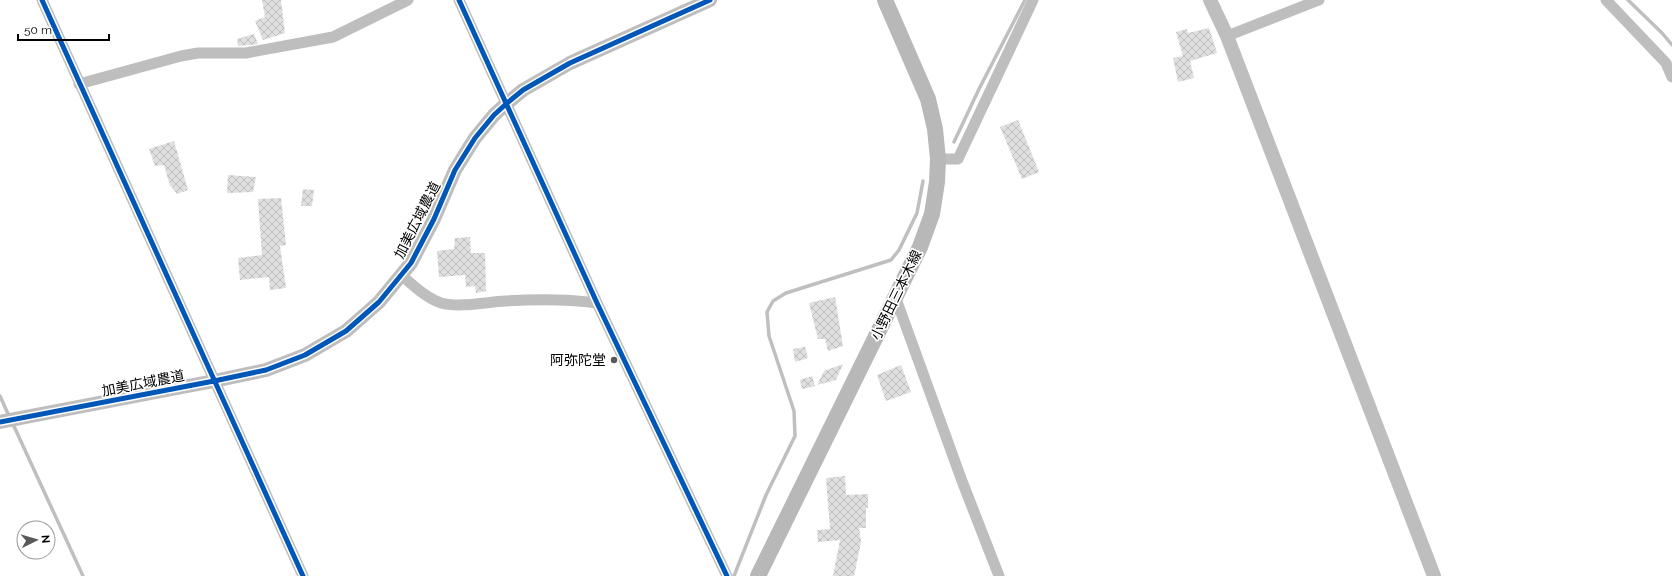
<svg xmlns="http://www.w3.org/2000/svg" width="1672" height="576" font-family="Raleway,'Noto Sans JP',sans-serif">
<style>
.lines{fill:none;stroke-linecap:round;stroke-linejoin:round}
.stream{stroke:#bfbfbf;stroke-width:3.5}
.building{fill:url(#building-cross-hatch)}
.minor{stroke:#bebebe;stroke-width:11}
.tertiary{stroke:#bebebe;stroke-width:14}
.secondary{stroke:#b8b8b8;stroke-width:16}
.cycleway-casing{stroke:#fff;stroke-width:8}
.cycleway{stroke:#0057b8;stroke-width:5}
.poi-dot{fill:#595959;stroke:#fff;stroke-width:1.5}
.labels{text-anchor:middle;stroke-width:3.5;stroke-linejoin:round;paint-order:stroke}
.street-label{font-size:14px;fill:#000;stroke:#fff}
.poi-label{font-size:14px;fill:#000;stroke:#fff;text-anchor:end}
</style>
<defs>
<pattern id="building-cross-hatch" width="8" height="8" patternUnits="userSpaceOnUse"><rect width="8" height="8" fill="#dfdfdf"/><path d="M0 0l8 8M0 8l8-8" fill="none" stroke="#bebebe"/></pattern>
</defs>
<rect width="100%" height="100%" fill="#fff"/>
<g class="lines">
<path class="stream" d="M1628,0L1662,33L1672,45
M954,142L979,89L1025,0
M0,396L9,416
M12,422L83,576
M734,576L766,495L795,436L794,411L769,336L767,312L773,301L786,293L891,260L899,250L917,213L923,181"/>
</g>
<path class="building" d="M262,0H281L285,33L263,40L255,21L265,17Z
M1209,28L1217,53L1190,61L1194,78L1178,82L1173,58L1183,56L1176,32L1187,29L1188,33Z
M254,34L258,44L238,46L237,39Z
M1018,120L1039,172L1022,179L1000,127Z
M174,141L188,190L177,194L171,186H170L164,165L155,166L149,149Z
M228,175L256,177L253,192L227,193Z
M303,189L314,190L312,206H301Z
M281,198L286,245L280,246L286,288L270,290L269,277L240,280L238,258L262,255L258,199Z
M470,237L471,253H485L486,291L476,293L475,286L466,287L465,275L439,277L437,251L454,249L455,238Z
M835,297L843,346L828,351L825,339H818L809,303Z
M805,347L808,358L795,362L793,349Z
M843,364L836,380L817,385L824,371Z
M901,365L911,392L886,401L877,375Z
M812,376L815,386L802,389L800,380Z
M845,476L846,495L868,494V508H866V528H859L861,542L854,576H833L840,540L818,542L817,530L830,529L826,478Z"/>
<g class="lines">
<path class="minor" d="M42,0L303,576
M459,0L597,303L727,576
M1606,0L1666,63L1672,77
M1227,36L1319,0
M79,84L181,56L198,53H246L333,37L408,0
M938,159H958L1033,0
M401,275C413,285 426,298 441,303C459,308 487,302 505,301C536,299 567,299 597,303
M895,296L962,481L999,576"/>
<path class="tertiary" d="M1210,0L1227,36L1434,576
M0,422L214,381L266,370L305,355L346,331L379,302L411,263L434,219L455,170L475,138L494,115L506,104L523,90L570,63L710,0"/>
<path class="secondary" d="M758,576L920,247L932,214L937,182L938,159L935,129L928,99L885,0"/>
<defs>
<path id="cycleway" d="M42,0L303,576
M459,0L597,303L727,576
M0,422L214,381L266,370L305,355L346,331L379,302L411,263L434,219L455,170L475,138L494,115L506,104L523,90L570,63L710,0"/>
</defs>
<use href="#cycleway" class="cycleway-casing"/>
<use href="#cycleway" class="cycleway"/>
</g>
<circle class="poi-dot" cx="614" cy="360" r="4"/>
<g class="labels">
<g class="street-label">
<text transform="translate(417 220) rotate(-63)" y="5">加美広域農道</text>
<text transform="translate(896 295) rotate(-64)" y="5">小野田三本木線</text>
<text transform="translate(143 383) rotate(-11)" y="5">加美広域農道</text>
</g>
<g class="poi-label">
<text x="606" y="365">阿弥陀堂</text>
</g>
</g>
<g transform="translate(36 540) rotate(85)"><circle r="19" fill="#ffffff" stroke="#999999"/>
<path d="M0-3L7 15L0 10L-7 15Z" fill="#595959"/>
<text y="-6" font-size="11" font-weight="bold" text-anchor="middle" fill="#000000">N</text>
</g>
<path d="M18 34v6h91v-6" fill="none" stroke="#000000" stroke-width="2"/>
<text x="24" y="34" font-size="12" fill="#000000" stroke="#ffffff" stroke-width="3" paint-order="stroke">50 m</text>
</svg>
